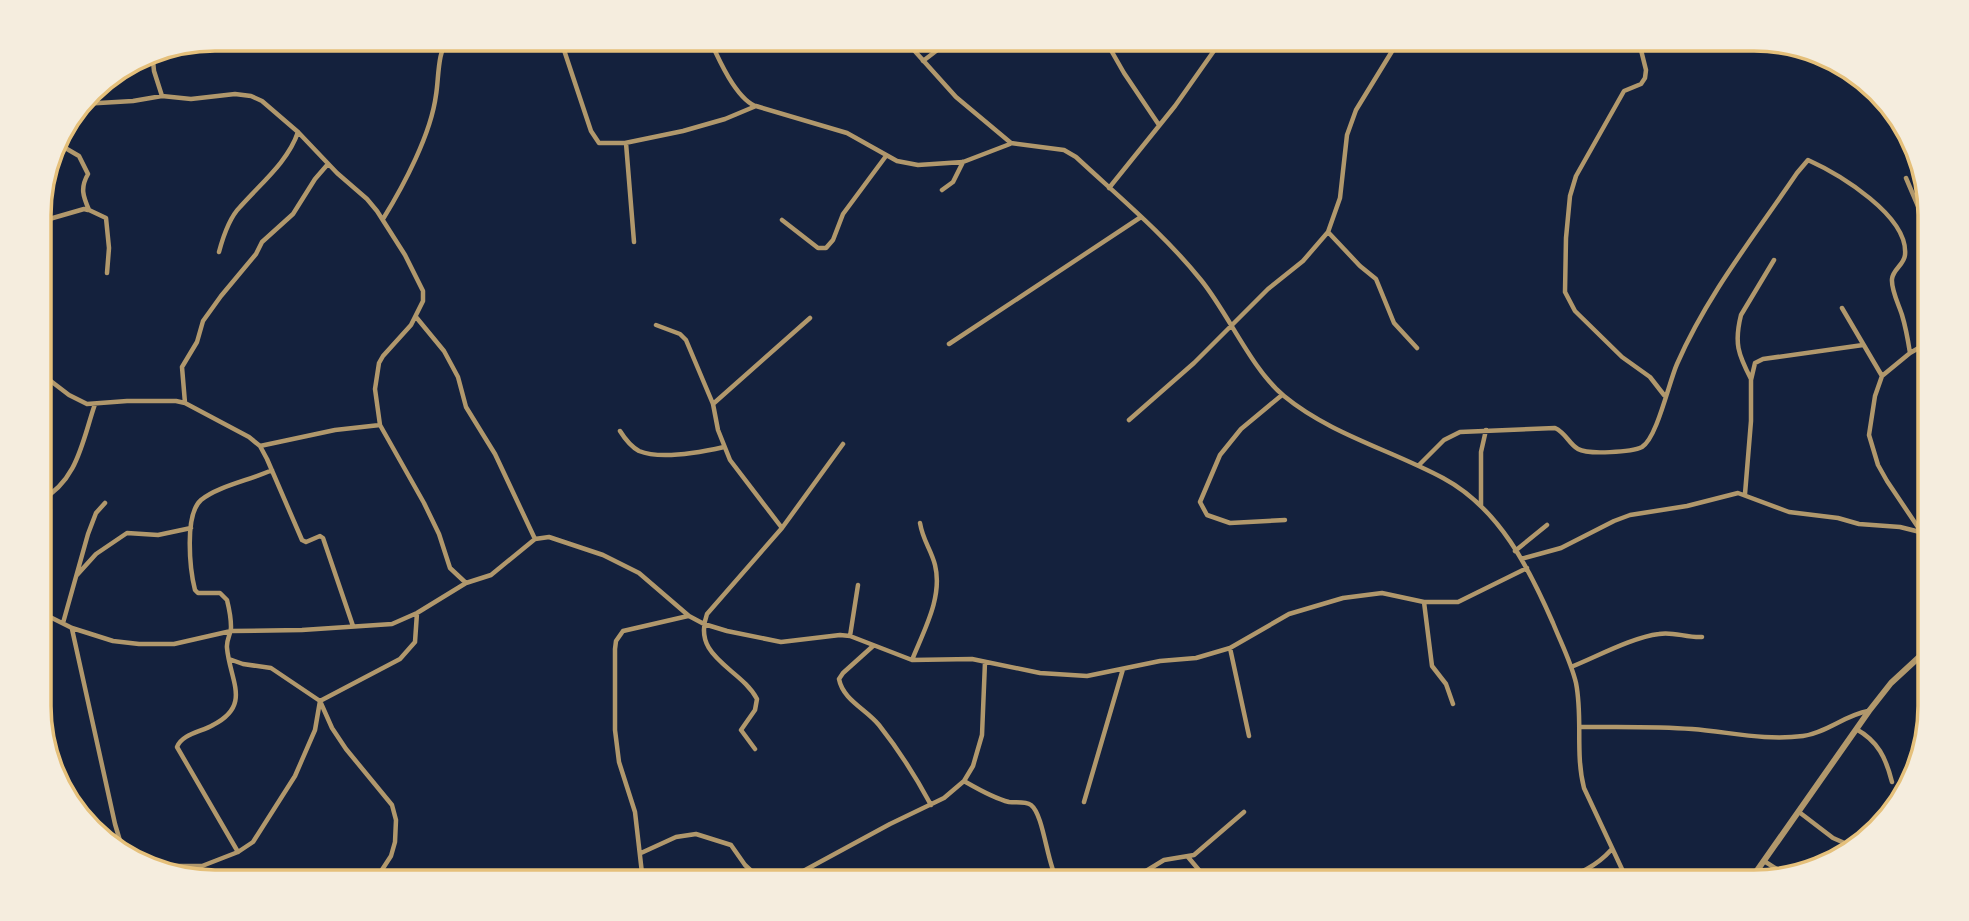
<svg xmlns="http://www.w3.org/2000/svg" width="1969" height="921" font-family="'Public Sans',sans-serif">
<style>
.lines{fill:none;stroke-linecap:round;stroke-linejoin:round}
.minor{stroke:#b1986c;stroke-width:4.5}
.tertiary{stroke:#b1986c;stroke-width:6}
.rim{fill:none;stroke:#e5c07b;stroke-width:3.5}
</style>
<rect width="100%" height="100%" fill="#14213d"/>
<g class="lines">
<path class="minor" d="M560,38L591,131L599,143H625L683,131L725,119L756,106L847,133L897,161L918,165L963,162L1010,144
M709,38C718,58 735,97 755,106
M903,38L956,97L1011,143L1064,150L1076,157C1119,197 1164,234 1201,280C1228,313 1252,370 1284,396C1330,434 1391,450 1443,478C1499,508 1529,568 1553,623C1561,643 1571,662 1576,683C1583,718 1575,753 1584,788L1628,882
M1104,38L1124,73L1159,125
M1638,38L1646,70L1645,78L1641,84L1624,91L1576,176L1570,196L1566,238L1565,292L1575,311L1622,357L1650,377L1664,395
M152,51L154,71L162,96
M923,61L953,38
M82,104L133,101L162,96L191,99L235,94L251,96L262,101L298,132L337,173L367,199L377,211L405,255L423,291V301L411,325L383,356L379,363L375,389L380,425L424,503L439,534L450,568L466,583
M55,142L79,156L88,174C80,188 83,196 89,210L106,218L109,248L107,273
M626,143L634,242
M1906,178L1929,232
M1109,188L1175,106L1223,38
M942,190L953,182L963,162
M383,219C404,185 431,134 436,95C439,78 437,51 449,38
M782,220L818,248H826L833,240L843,214L886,156
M39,222L84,209L88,210
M1328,232L1360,266L1376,279L1394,323L1417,348
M219,252C223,237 229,218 240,207C260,184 288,162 298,132
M1842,308L1882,376
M416,317L444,351L458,377L466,407L495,454L535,539
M656,325L680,334L686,340L713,404L718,430L730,460L782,528L707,614C691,658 741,668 757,699L755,710L741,730L755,749
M1929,342L1910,353L1882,376L1875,396L1869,435L1878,465L1887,481L1930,545
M949,344L1141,217
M39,372L69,395L87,404L127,401H176L185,403L249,437L260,446L267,459L302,540L306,542L320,536L323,538L353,626
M1751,379C1738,354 1734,343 1741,315L1774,260
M1282,395L1241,429L1220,455L1200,502L1207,515L1230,523L1285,520
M185,403L182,367L197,342L203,321L221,296L256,254L262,242L293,214L315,179L328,164
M713,404L810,318
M1129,420L1194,363L1268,289L1303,261L1328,232L1340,198L1347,135L1356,110L1394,48L1397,38
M620,431C625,439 630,446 639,451C661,460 702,452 724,447
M1920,439L1930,456
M260,446L335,430L380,425
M1419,465L1444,440L1460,432L1555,428C1566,433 1569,444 1578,449C1588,455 1632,452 1642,447C1657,438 1669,382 1677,364C1707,295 1755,235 1797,173L1808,160C1839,174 1909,216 1905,255C1904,265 1893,269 1892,279C1891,290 1899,305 1902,315C1906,328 1908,340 1910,353
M1745,494L1751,421V380L1755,363L1763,359L1863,345
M40,501C78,480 82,442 95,404
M1481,505V452L1486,430
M782,528L843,444
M1515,551L1547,525
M1521,559L1561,548L1614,521L1630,515L1687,506L1738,493L1789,512L1838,518L1859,524L1900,527L1920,532L1930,524
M77,575L96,554L127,533L158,535L191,528
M1424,602L1432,666L1446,684L1453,704
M40,612L72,628L113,641L139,644H174L231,631L302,630L392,624L417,613L466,583L491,575L535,539L549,537L603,555L639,573L689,616L704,624L727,631L781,642L840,635L850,636L912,660L972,659L1040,673L1087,676L1160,661L1196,658L1230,648L1289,614L1343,598L1382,593L1424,602H1458L1527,568
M63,623L88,534L96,513L105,503
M72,629L115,824L123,851
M850,636L858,585
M873,646L843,673L839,679C843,700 866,709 879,725C898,749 916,777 931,805
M1230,648L1249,736
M229,659L243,664L271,668L320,701L332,728L346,749L392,805L396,820L395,842L391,856L374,882
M912,660C924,630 943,597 935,565C931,549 923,541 920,523
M1571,667C1596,657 1633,637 1659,634C1672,631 1687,638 1702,637
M1580,727C1617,727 1655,726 1692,729C1730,732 1765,741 1803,736C1826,733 1845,715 1868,711
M1856,729C1878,741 1886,758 1892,782
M964,781C978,789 993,798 1009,802C1016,803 1025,801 1031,805C1044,815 1047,865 1058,882
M1084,802L1123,669
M1799,812L1833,838L1856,848
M238,852L177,747C182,734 201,732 213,725C252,705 230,681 227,648C226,640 231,634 231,627C231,618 229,608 227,600L220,593H198L195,590C190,570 184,515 201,500C218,486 251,480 272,470
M641,853L676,837L696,834L731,845L745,865L763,882
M1188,857L1209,882
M133,858L173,866H202L238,852L253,842L295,776L315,730L320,701L400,659L415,642L417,613
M1764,861L1786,875
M643,882L635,812L619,762L615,730V649L616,641L623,631L688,616
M783,882L890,824L944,798L964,781L973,766L982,735L985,662
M1128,882L1164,860L1194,855L1244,812
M1555,882C1577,874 1595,868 1611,850"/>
<path class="tertiary" d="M1749,882L1869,711L1891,683L1930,647"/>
</g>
<path d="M0 0H1969V921H0ZM215 51H1754A164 164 0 0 1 1918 215V706A164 164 0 0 1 1754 870H215A164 164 0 0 1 51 706V215A164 164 0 0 1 215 51Z" fill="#f5edde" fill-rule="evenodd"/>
<path class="rim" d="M215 51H1754A164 164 0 0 1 1918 215V706A164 164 0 0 1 1754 870H215A164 164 0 0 1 51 706V215A164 164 0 0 1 215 51Z"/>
</svg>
